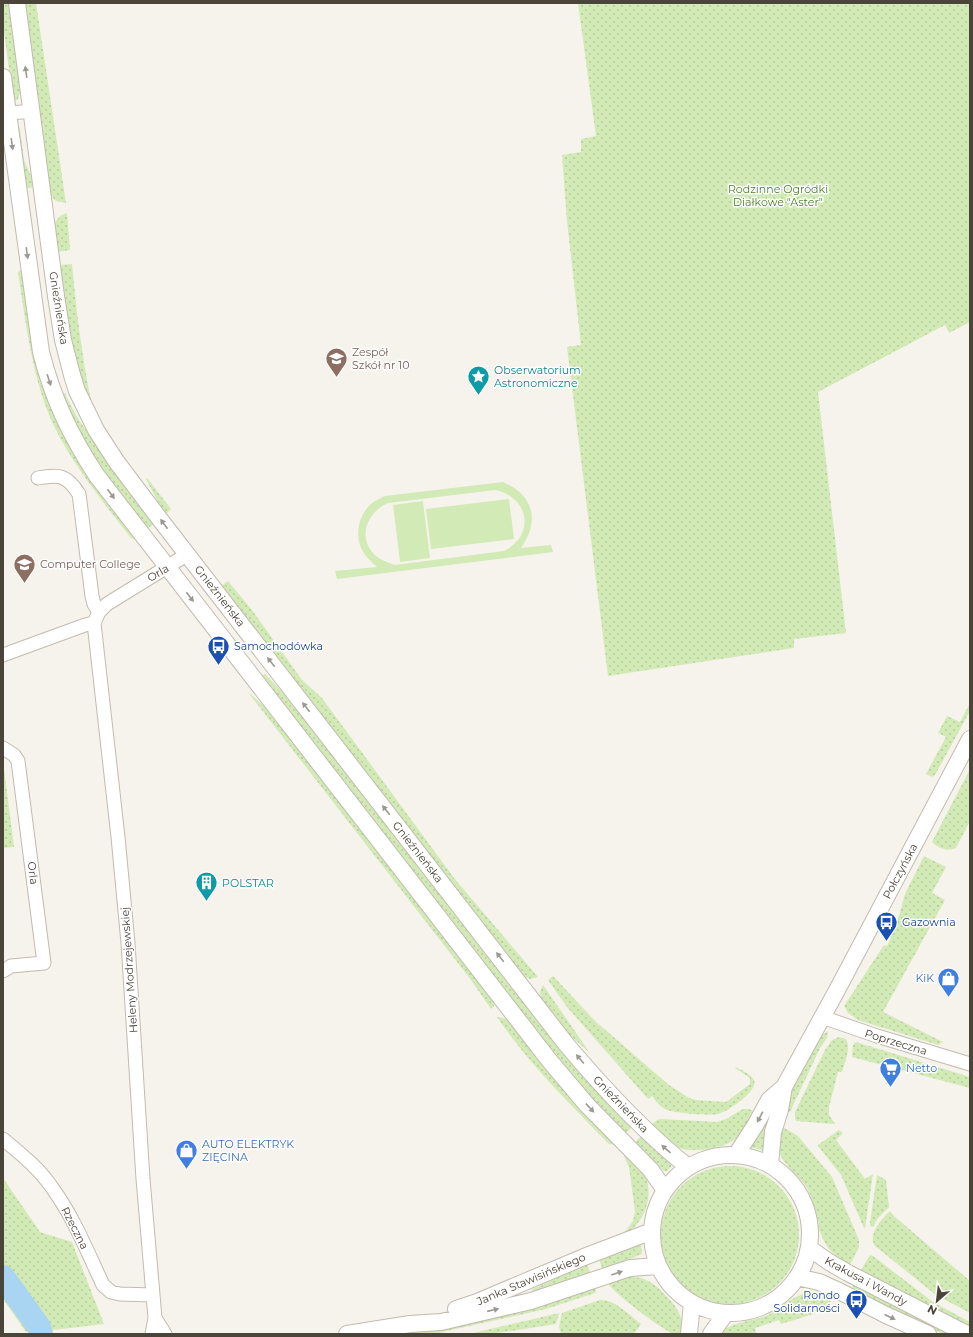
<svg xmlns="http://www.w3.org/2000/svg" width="973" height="1337" font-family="Montserrat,sans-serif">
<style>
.green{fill:url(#green-dots)}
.pitch{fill:#d2eab5;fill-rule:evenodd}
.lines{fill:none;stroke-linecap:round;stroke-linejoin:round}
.river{stroke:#a9d4f2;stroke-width:24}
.minor-casing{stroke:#c2bbae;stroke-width:15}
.tertiary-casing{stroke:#c2bbae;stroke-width:18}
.minor{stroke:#fff;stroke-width:13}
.tertiary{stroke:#fff;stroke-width:16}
.oneway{fill:#9c9892}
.labels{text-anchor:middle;stroke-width:3;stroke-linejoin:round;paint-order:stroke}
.park-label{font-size:11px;fill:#4a7f2a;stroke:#fff}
.street-label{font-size:11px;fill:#4b4439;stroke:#fff}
.education-label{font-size:11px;fill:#785e54;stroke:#fff;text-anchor:start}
.culture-label{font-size:11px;fill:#0d838f;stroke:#fff;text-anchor:start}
.transit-label{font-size:11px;fill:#164399;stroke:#fff;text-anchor:start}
.shop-label{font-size:11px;fill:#366cbe;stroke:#fff;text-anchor:start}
</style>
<defs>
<pattern id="green-dots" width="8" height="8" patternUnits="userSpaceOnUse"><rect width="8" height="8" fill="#d2eab5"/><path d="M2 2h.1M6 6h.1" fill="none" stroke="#b6ca9c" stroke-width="1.8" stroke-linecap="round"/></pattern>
</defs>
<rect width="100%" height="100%" fill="#f6f3ec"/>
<path class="green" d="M3,3H9L21,90L18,99L16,101L13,99L3,24Z
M24,3H36L66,203L56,201L50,195Z
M578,3H970V322L949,333L945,325L818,392L846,633L794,639V648L608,676L567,347L581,345L567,221L562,155L581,152V139L596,136Z
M19,127L20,129L24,160L34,183L31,188H28L25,186L18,128Z
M67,213L70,250L57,252C55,238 48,218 67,213Z
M72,264C75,295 78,325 83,356C86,375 89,395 95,413C71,373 65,311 59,265Z
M22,269L37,363L136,538L134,539L131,538C104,503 75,468 55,428C32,380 26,324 18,272Z
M65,393C73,413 85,429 97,446C116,472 135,498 155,523L147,529L110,481L88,449L62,395Z
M147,478L171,509L165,515L146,479Z
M228,581L252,610L302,680L322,698L454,878L538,977L530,979L523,976L221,586Z
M265,674L296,706L632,1127L625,1134L608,1117L561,1064L261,676Z
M247,691L272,713L494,1001V1006L491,1009L471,980Z
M970,703V711L935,775L932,777L926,774L946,737L938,733L947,716L960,722Z
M3,761L14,847L3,848Z
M970,769V821L956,848C947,852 938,848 932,842Z
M924,856L946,867L932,893L945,900L883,1012L943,1042L938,1045L858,1020L848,1013L844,1006L884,945L887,946L891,938L889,936L899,916L905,894Z
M553,976L595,1021L669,1085L689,1098L696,1100L726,1102L750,1084V1078L735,1068L736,1067C741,1070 751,1074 754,1080C759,1091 727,1112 718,1114C709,1116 672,1113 665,1109C659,1106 656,1101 652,1096L648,1099L567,1007L548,980Z
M543,985L590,1053L564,1030L541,999L540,992Z
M497,1017L504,1018L510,1021L616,1144L615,1145L609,1144C570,1104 529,1064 497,1017Z
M828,1031L827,1038L820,1048L790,1112L785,1113L794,1084L821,1036Z
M839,1037L846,1039C851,1048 845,1063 842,1072H838L829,1107V1115L835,1124L796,1121L795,1118V1112L825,1050L832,1040Z
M856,1042L970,1077V1088L852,1057L853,1045Z
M743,1109H749L755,1112C750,1119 745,1129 739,1136C729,1148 689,1155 675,1146C666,1140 659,1132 651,1125L657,1120L661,1119L717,1122L726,1119Z
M767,1118L770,1120L765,1151L750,1147Z
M779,1125L798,1136L832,1177L859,1240V1247L850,1265C834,1257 826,1248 820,1232C818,1228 819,1224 818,1220C816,1209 812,1198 807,1188C799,1175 784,1166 779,1152C776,1144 779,1133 779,1125Z
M839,1130L843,1133L836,1140L865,1179L873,1174L865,1228H864L841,1175L818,1146V1145Z
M641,1136L671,1164V1167L667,1171H664L635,1143Z
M624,1154C632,1161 641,1167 645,1176C654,1194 645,1219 631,1230C620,1238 605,1241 593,1246L595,1244L623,1233L628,1228L633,1221L635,1211L629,1167L624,1156Z
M661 1235a69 69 0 1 1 138 0a69 69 0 1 1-138 0Z
M877,1175L886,1180L889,1207L878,1218L873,1227L870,1226V1223Z
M3,1178L40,1232L72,1242L104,1324L62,1329L26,1332L3,1299Z
M890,1211L894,1216L970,1281V1313L936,1295L875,1246C867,1234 882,1219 890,1211Z
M640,1243L641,1244L642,1254L603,1270L599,1259Z
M870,1255L873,1256L933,1302L970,1322V1326L861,1270Z
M587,1264L591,1275L532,1292V1291L533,1289Z
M625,1277C645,1275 656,1284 668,1298C679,1309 683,1318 683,1334C680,1334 676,1335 673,1334C662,1329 613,1293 608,1283Z
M854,1284L952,1334H943L889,1309L852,1289Z
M595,1288L596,1291L595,1293L546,1309L442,1332L437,1334H391L543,1305Z
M807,1293L820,1295L831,1301C823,1314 795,1319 781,1324L779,1320L755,1328L756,1333L754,1334H719C732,1321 752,1322 768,1315C782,1308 792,1296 807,1293Z
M600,1300C615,1299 629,1315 641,1324L634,1334H561L559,1327L562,1313Z
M559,1313L556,1324L491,1334H469Z"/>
<path class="pitch" d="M503,482C534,495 540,521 521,548L551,545L553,552L337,579L335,571L377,567C373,563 369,560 366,556C353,540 357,516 372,503C376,500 381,498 385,496ZM495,490C529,497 536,535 504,551L395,565C387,562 379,560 373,553C357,535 369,511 388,503Z
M509,499L514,539L431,549L426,509Z
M423,501L430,558L400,562L393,505Z"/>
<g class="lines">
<path class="river" d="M3,1277L39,1327L41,1334"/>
<defs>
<path id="minor" d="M3,114L31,111
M38,478C59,474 67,475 79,494L92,596L94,604L99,612
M3,655L85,625L94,623
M3,748L14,755L18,761L44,963L11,966L3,971
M822,1017L877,1036L970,1064
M3,1139C21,1154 40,1169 53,1189C74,1218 88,1253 103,1285L111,1292L120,1294L152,1295
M155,1318L165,1334
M152,1334L155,1318L143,1179L128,943L118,837L94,623L99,612L107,604L188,554"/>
<path id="tertiary" d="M17,3L56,296L63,340L72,375L77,391L96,430L116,461L162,522L566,1044C603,1088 643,1131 688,1167
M3,77L41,352C53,399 70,435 97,476L549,1060L587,1105L650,1169L665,1190
M736,1155L756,1124L769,1100L784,1087
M652 1234a79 79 0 1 1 158 0a79 79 0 1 1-158 0Z
M770,1165L773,1132L780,1110L784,1087L836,992L970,739
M809,1248L829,1262L848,1273L967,1334
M797,1277L819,1282L839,1291L886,1315L928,1334
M456,1309L477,1302L584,1257L652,1231
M347,1334L410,1324L441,1322L531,1301L630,1268L658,1266
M689,1334L692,1303
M711,1334L726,1313"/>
</defs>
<use href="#minor" class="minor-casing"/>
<use href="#tertiary" class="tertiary-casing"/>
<use href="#minor" class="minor"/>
<use href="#tertiary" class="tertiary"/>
</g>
<defs><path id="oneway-solid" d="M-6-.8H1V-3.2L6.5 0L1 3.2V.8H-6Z"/></defs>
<g class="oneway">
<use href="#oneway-solid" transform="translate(26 72) rotate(-98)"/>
<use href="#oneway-solid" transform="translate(12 144) rotate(82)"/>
<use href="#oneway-solid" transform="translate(27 253) rotate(82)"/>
<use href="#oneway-solid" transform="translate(49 380) rotate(72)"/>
<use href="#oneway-solid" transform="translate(111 494) rotate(53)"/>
<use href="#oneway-solid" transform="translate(164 524) rotate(-127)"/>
<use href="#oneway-solid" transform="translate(190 597) rotate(52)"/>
<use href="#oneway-solid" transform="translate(271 662) rotate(-128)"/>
<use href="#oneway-solid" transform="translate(306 707) rotate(-128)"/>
<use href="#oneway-solid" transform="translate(386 810) rotate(-128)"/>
<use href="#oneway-solid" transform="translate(500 957) rotate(-128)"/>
<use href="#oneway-solid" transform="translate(580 1059) rotate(-130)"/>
<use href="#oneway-solid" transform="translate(590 1108) rotate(47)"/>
<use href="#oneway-solid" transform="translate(760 1117) rotate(118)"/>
<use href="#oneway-solid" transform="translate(666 1149) rotate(-139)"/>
<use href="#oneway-solid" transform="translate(617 1273) rotate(-19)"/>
<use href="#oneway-solid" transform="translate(493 1310) rotate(-13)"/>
<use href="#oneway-solid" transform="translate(890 1317) rotate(25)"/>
</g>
<defs>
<symbol id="school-pin" viewBox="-11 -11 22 30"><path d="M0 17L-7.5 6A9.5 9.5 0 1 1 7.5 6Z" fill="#8d6e63" stroke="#fff"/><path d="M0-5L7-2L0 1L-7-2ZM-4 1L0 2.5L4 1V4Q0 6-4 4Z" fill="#fff"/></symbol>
<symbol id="sight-pin" viewBox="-11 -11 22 30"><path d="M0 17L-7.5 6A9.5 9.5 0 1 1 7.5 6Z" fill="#0f9aa8" stroke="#fff"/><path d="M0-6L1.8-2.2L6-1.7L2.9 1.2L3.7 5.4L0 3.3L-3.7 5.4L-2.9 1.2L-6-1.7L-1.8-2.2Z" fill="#fff"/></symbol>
<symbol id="bus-pin" viewBox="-11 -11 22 30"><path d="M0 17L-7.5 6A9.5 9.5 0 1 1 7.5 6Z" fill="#1a4fb4" stroke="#fff"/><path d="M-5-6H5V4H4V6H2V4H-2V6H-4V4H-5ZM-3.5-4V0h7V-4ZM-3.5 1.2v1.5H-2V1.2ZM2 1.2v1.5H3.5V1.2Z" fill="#fff"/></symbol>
<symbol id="building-pin" viewBox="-11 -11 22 30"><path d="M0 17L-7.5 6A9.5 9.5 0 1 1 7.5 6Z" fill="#0f9aa8" stroke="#fff"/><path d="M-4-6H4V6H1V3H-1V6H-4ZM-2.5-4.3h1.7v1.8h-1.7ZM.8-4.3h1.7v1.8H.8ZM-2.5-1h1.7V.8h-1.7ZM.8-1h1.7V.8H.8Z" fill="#fff"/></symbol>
<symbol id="shop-pin" viewBox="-11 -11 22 30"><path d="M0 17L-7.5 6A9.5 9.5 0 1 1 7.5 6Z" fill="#3f7fe0" stroke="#fff"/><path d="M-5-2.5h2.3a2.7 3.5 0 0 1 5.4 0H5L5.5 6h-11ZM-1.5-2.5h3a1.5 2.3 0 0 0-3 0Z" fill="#fff"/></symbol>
<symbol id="supermarket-pin" viewBox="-11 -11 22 30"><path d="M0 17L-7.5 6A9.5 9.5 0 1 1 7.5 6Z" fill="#3f7fe0" stroke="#fff"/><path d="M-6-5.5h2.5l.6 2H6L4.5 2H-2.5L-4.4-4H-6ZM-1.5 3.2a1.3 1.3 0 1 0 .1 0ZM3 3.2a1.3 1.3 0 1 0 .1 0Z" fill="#fff"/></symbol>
</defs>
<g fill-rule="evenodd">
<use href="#school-pin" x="324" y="346" width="25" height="34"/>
<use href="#sight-pin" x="466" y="364" width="25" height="34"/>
<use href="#school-pin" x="12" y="552" width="25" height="34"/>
<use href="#bus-pin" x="206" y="634" width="25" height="34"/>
<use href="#building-pin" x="194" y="870" width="25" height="34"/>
<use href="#bus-pin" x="874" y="910" width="25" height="34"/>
<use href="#shop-pin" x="936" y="966" width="25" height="34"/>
<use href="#supermarket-pin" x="878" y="1056" width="25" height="34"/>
<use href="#shop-pin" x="174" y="1138" width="25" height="34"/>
<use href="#bus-pin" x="844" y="1288" width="25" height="34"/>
</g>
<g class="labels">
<g class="park-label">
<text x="778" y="193">Rodzinne Ogródki<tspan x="778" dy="13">Diałkowe "Aster"</tspan></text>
</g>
<g class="street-label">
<text transform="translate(59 308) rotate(81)" y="4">Gnieźnieńska</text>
<text transform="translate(158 573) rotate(-31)" y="4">Orla</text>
<text transform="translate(220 596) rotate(52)" y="4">Gnieźnieńska</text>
<text transform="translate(418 852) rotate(52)" y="4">Gnieźnieńska</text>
<text transform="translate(900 871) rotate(-62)" y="4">Połczyńska</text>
<text transform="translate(33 873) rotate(83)" y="4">Orla</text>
<text transform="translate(129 970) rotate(-94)" y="4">Heleny Modrzejewskiej</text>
<text transform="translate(896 1042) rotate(17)" y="4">Poprzeczna</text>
<text transform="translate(621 1104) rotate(46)" y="4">Gnieźnieńska</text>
<text transform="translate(75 1228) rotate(63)" y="4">Rzeczna</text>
<text transform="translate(531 1279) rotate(-23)" y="4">Janka Stawisińskiego</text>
<text transform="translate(866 1281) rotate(28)" y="4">Krakusa i Wandy</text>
</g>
<g class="education-label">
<text x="352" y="356">Zespół<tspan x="352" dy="13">Szkół nr 10</tspan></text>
<text x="40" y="568">Computer College</text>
</g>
<g class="culture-label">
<text x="494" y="374">Obserwatorium<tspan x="494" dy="13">Astronomiczne</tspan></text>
<text x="222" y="887">POLSTAR</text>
</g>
<g class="transit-label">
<text x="234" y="650">Samochodówka</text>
<text x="902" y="926">Gazownia</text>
<text x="840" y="1299" text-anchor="end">Rondo<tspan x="840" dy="13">Solidarności</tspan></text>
</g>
<g class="shop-label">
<text x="934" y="982" text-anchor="end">KiK</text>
<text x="906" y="1072">Netto</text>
<text x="202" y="1148">AUTO ELEKTRYK<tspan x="202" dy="13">ZIĘCINA</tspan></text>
</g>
</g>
<rect width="973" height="1337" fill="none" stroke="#4b4439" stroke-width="8"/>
<g transform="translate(937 1301) rotate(208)" stroke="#ffffff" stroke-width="3" paint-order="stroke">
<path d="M0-3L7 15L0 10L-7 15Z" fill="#4b4439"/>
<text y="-6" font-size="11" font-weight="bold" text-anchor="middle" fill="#4b4439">N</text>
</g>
</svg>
